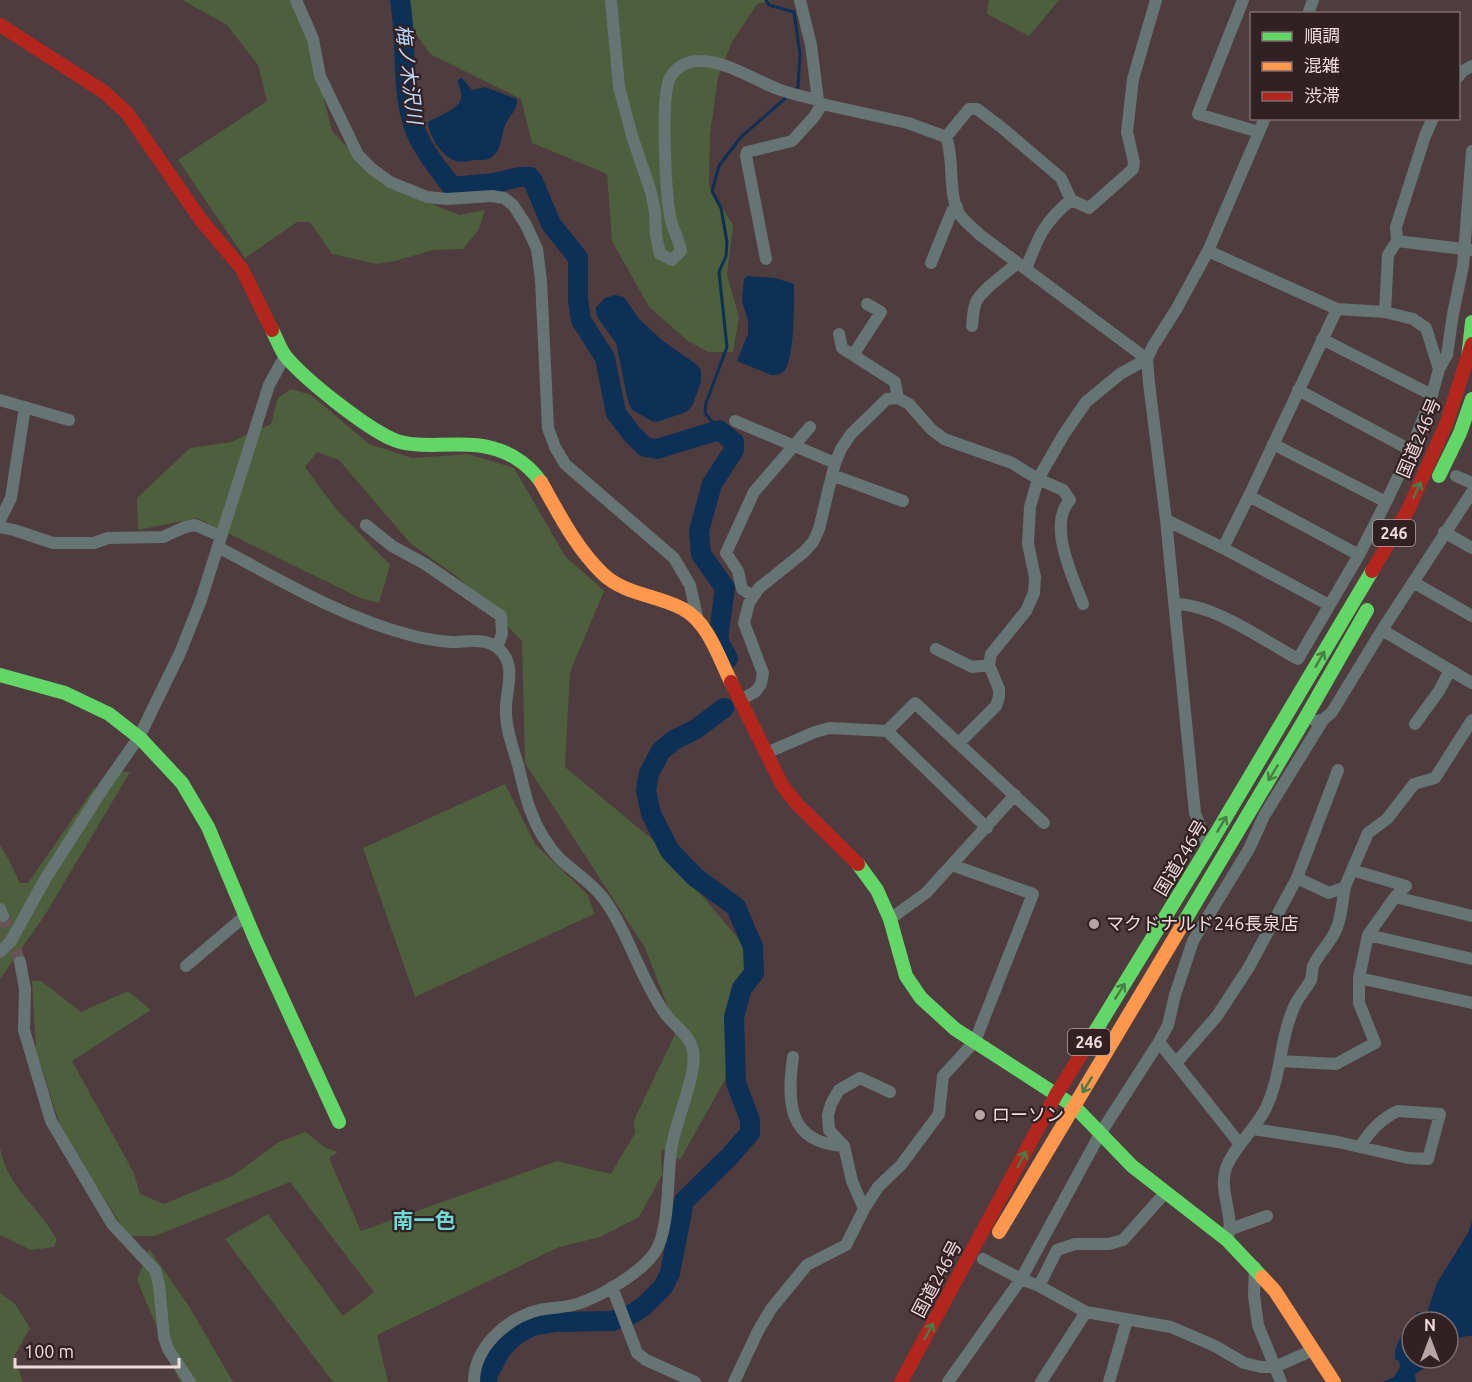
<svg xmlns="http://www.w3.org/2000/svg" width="1472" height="1382" font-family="Ubuntu,'Noto Sans JP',sans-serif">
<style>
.green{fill:#4d5f3c}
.water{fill:#0d3057}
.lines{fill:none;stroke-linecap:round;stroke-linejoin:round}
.stream{stroke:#0d3057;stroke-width:3}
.river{stroke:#0d3057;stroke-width:20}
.street-tunnel{stroke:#675456;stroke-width:12;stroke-dasharray:12 6;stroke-linecap:butt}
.street{stroke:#667474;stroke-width:12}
.fast{stroke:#63d668;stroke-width:14}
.slow{stroke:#ff974d;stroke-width:14}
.jam{stroke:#b3261e;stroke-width:14}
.oneway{stroke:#4a7c46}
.poi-dot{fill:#b8a3a5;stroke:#322123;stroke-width:2}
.labels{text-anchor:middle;stroke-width:4.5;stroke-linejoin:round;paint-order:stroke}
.shield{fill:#322123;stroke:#b8a2a4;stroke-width:1.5}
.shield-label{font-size:16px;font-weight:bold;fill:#f1dadc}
.street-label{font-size:18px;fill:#f1dadc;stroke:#322123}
.poi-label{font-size:18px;fill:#f1dadc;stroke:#322123;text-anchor:start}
.water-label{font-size:20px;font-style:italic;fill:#bcd8fa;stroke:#322123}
.quarter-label{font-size:21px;font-weight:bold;fill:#6edbd8;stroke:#322123}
</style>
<rect width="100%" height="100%" fill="#4f3c3e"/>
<path class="green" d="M182,0H290L306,27L332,131L382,184L459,215L485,210L479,229L463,249L433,250L395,261L377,264L332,254L310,222H297L245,258L178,160L267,101L258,65L227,25Z
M409,0H772L757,4L732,42L718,77L710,135L709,186L733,225L727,275L739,317L733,352H708L688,341L649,307L612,241L607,174L532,143L521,99L430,54L414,31Z
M989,0H1059L1029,36L987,14Z
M291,389L311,395L369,444L412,458L468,454L514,468L565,556L604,591L570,672L565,767L659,845L748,950L737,1058L680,1160L661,1149L662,1175L639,1217L600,1237L559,1247L377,1335L388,1382H333L225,1239L268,1214L343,1316L374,1292L290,1182L155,1236H128L62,1132L36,1049L32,981H41L81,1012L128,991L151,1010L72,1061L134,1173L140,1194L164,1204L232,1176L279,1142L306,1132L324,1147L338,1152L329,1158L361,1231L557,1161L611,1174L635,1133L634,1120L677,1030L645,948L525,763L522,641L459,578L411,544L339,460L317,452L305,467L336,509L390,565L379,603L360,598L197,518L138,530L137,498L190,448L231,442L271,424L278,398Z
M117,771L130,772L45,915L0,979V846C6,852 15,873 20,883H28L94,788L104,787Z
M505,784L535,844L588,895L594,914L415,997L363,848Z
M0,1148C8,1189 39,1206 57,1240L54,1247L31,1250L0,1235Z
M149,1249L189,1306L233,1382H180L137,1280Z
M0,1293L15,1304L30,1328L14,1356L23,1382H0Z"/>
<path class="water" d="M462,78L472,90L485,87L517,99C518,109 510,115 506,123C501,134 502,150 492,157C487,161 480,160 474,160C469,161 462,163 456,161C441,156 429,136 428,122C437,117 457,110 461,99C463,92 458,87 458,80Z
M747,276L775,278L794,284C794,301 795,359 784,371C780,375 776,375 771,375L737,361L748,334V321L742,301L744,279Z
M615,295L624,297L639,319L663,341L696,364L701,370V382L692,406L686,412L657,422L652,421L632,410L628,401L616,343L600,321L596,314V307L605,298Z
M1472,1221V1336C1459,1336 1455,1339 1451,1351L1448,1349V1322H1412V1358H1435L1433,1363L1415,1374L1416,1382H1383L1394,1377L1400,1367L1399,1361L1395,1359C1394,1340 1409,1327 1417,1312L1427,1313L1437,1283L1468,1233Z"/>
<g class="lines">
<path class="stream" d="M766,0L769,5L794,12L800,54L798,87L794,91
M719,430L705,413L706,403L727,347L719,272L726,256L727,242L721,208L712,191L719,166L741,137L789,95"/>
<path class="river" d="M400,0C407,40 401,85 413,124C420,147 438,168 452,187L495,183L519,177H530L533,181L551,224L578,258V300L581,320L605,358L616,413L632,434L645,447L657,449L719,430L734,442V450L712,484L699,531L701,554L725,588L718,640L728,659
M487,1382L488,1374L501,1350L514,1336L532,1326L556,1322L612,1321L632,1314L644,1306L663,1287L670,1273L684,1201L729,1157L750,1133V1120L736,1083L734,1017L742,988L754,973L753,947L736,907L695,877L670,851L651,814L646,790L649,773L661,751L674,740L696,729L724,708"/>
<path class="street-tunnel" d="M3,916L20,962"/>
<path class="street" d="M296,0L313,39L320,76L358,155L371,168L390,182L427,197L447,199L492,196L504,198L513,205L526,225L537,249L541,280L548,428L555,447L565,464L674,558L690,585L698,621
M611,0L619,87L632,136L651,192L655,212L656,235L660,254L672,260L681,251C679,239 672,228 670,216C666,192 660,97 670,78C676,67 688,60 700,61C727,61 754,80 778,89C791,94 805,97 818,100
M1243,0L1198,114L1259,132
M1308,14L1313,0
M1458,77L1463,71L1472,66
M822,104L908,123L946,137C955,159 947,195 960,215C965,222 974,229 980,235L1147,359L1120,374L1086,402L1064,434L1038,479L1030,507L1028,544L1035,577L1034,593L1026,611L991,654L989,665L999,689V697L996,706L959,743
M946,137L969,109H977L1001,127L1061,178L1071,200L1089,208L1133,169L1134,162L1127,132L1133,79L1156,0
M1397,241L1396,227L1425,136L1433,118
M766,259L746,156L747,152L792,141L814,117L822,104L818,100L811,45L800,0
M931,263L952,211L957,207
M1026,269C1038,237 1044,222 1071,200
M1385,312L1388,255L1397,241L1471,250
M972,326C973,319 973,309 976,302C983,288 1006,274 1017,263
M839,334L842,348L895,382L898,398
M1322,339L1432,395
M853,355L881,312L867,304
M1439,369L1447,355L1453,314L1463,266L1472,151
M1298,390L1416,453
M0,400L69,420
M735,421L835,463
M1273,444L1386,502
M832,475L903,501
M1456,476L1472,483
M1249,496L1359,555
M0,520L11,498L25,407
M1166,520L1223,548L1329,605
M366,525L392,546L425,564L501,616L502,634L497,647
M0,527L14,530L53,543H94L108,538L163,537L185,527L195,525L221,536
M1444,532L1472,548
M218,547C280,580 341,617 410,635C424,639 438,641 452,642C468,642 486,637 499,649C518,666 505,690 506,712C506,730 513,748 518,765C522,780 525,797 531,812C537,828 547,845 559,858C574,872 591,882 604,899C629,934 639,976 664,1012C672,1024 689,1034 693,1050C698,1074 674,1124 671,1151C667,1179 670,1229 655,1252C642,1272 603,1295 580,1303C567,1308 552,1307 539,1310C507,1318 474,1347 474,1382
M1223,548L1249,496L1337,309
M1413,582L1472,616
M753,596L742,589L738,571L726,553L754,492L810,427
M1175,604C1214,604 1263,640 1298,659L1359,555L1386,502L1411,450L1432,395L1439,369L1426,328L1413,319L1385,312L1337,309L1208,251
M1382,630L1472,683
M936,649L972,667L989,665
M740,700L755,692L761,684L763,673L744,623L749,603L759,588L804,552L813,542L819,529L835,463L841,449L851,434L887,399L898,398L909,404L931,429L944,439L1012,463L1038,479L1063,490L1070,500C1047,525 1073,577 1083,604
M1315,721L1323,720L1332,712L1382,630L1472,492
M1415,724L1439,691L1450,670
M887,731L987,828
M766,753L815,732L830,728L887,731L915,703L1044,823
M1338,770L1297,878L1329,893L1345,887L1352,870L1406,886L1395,897L1472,916
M1208,848L1195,813L1166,520L1149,383L1147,359L1153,346L1177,308L1208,251L1265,118
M1352,870L1368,833L1387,819L1414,784L1435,778L1472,720
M0,909L3,916
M890,919L926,893L1015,795
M1368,935L1472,959
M0,952L11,941L44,881L104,787L139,737L180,653L201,600L269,385L285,356
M20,962L25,989L24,1030L51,1121L112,1224L155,1270L159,1285L164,1337L168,1349L190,1382
M186,966L245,916
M1359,978L1472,1003
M1159,1042L1239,1143
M793,1057C787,1101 787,1143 844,1146L852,1181L864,1209
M1280,1061L1336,1064L1375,1043L1359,1003V978L1368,935L1395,897
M1176,1063L1217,1016L1249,967L1297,878
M1253,1129L1338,1142L1408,1158L1428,1159L1440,1114L1398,1111C1382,1118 1369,1132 1360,1147
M844,1146L829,1130L828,1115L831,1104L839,1090L860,1078L890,1092
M1231,1229L1267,1216
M1227,1240C1236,1216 1218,1193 1226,1168C1235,1145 1255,1130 1266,1108C1282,1074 1279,1041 1294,1007C1298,997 1306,989 1311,980C1312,975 1312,971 1313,966C1318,954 1330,943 1335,932C1342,919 1342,901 1345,887
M983,1259L1021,1279L1039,1286L1086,1312L1171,1327L1215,1346L1244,1363L1261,1367H1275L1313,1350
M1255,1267L1254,1295L1258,1325L1281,1382
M1039,1286L1057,1250L1075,1244H1109L1123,1240L1165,1193
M612,1287L637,1353L646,1360L695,1382
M734,1382L758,1331L771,1309L807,1265L846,1245L864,1209L878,1187L901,1165L939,1114L943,1076L975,1041L1033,894L952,865
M948,1382L1021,1279L1100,1134L1159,1042L1168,1025L1175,995L1193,941L1249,849L1264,816L1323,720
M1041,1382L1086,1312
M1109,1382L1127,1320"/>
<path class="fast" d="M272,330C277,339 280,350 287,358C307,381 369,431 397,441C408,445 422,445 433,445C462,444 488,442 514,457C524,463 534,472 541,482
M1468,358L1472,322
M1439,476L1460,433L1472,399
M0,675L65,693L109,714L141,739L182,783L208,827L256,941L339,1122
M858,864L877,890L890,919L906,976L921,998L955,1029L1074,1106L1132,1166L1227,1240L1262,1277
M1181,927L1303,722L1367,610
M1093,1035L1208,847L1372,571"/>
<path class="slow" d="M541,482C559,514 576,548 603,574C625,595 658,595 683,609C708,622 719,658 731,682
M999,1232L1181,927
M1262,1277L1275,1291L1334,1382"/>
<path class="jam" d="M0,25L104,92L127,113L201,220L242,269L272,330
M1372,571L1408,510L1447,422L1472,344
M731,682L782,785L797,804L858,864
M901,1382L1056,1095L1093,1035"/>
</g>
<defs><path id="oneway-shaft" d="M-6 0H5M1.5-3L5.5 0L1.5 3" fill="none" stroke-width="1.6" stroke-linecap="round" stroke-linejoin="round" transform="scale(1.5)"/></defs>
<g class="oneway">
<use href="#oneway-shaft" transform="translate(1417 490) rotate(-66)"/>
<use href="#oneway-shaft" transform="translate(1320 659) rotate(-60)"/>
<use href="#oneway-shaft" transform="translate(1273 773) rotate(121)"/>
<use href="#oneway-shaft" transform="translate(1222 824) rotate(-59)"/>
<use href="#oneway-shaft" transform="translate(1120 991) rotate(-58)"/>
<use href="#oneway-shaft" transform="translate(1087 1085) rotate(121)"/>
<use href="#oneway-shaft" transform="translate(1022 1159) rotate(-62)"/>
<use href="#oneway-shaft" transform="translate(929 1331) rotate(-62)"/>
</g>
<g class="poi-dot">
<circle cx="1094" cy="924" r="6"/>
<circle cx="980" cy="1115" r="6"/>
</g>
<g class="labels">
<g class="shield">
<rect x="1373" y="520" width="42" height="26" rx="4.5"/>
<rect x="1068" y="1029" width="42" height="26" rx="4.5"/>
</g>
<g class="shield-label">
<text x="1394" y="539">246</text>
<text x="1089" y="1048">246</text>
</g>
<g class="street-label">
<text transform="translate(1419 438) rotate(-67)" y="6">国道246号</text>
<text transform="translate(1181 858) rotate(-59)" y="6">国道246号</text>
<text transform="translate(937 1279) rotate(-62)" y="6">国道246号</text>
</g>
<g class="poi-label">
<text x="1106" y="930">マクドナルド246長泉店</text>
<text x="992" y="1121">ローソン</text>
</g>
<g class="water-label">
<text transform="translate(409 74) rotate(83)" y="7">梅ノ木沢川</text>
</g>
<g class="quarter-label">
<text x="424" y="1228">南一色</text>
</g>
</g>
<rect x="1250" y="12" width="210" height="108" fill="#322123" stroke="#7e6b6d" stroke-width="1.5"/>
<rect x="1262" y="32" width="30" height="9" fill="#63d668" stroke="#7e6b6d" stroke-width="1.5"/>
<text x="1304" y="42" font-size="18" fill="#f1dadc">順調</text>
<rect x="1262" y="62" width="30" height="9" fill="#ff974d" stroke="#7e6b6d" stroke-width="1.5"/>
<text x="1304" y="72" font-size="18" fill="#f1dadc">混雑</text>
<rect x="1262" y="92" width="30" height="9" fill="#b3261e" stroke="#7e6b6d" stroke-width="1.5"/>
<text x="1304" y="102" font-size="18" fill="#f1dadc">渋滞</text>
<g transform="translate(1430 1340)"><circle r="28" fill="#322123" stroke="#7e6b6d" stroke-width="1.5"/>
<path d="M0-4.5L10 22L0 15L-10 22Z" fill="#b8a3a5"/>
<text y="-9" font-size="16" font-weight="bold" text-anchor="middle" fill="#f1dadc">N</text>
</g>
<path d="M15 1358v9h164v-9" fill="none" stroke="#f1dadc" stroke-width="3"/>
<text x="24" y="1358" font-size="18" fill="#f1dadc" stroke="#322123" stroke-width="4.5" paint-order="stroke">100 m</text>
</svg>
